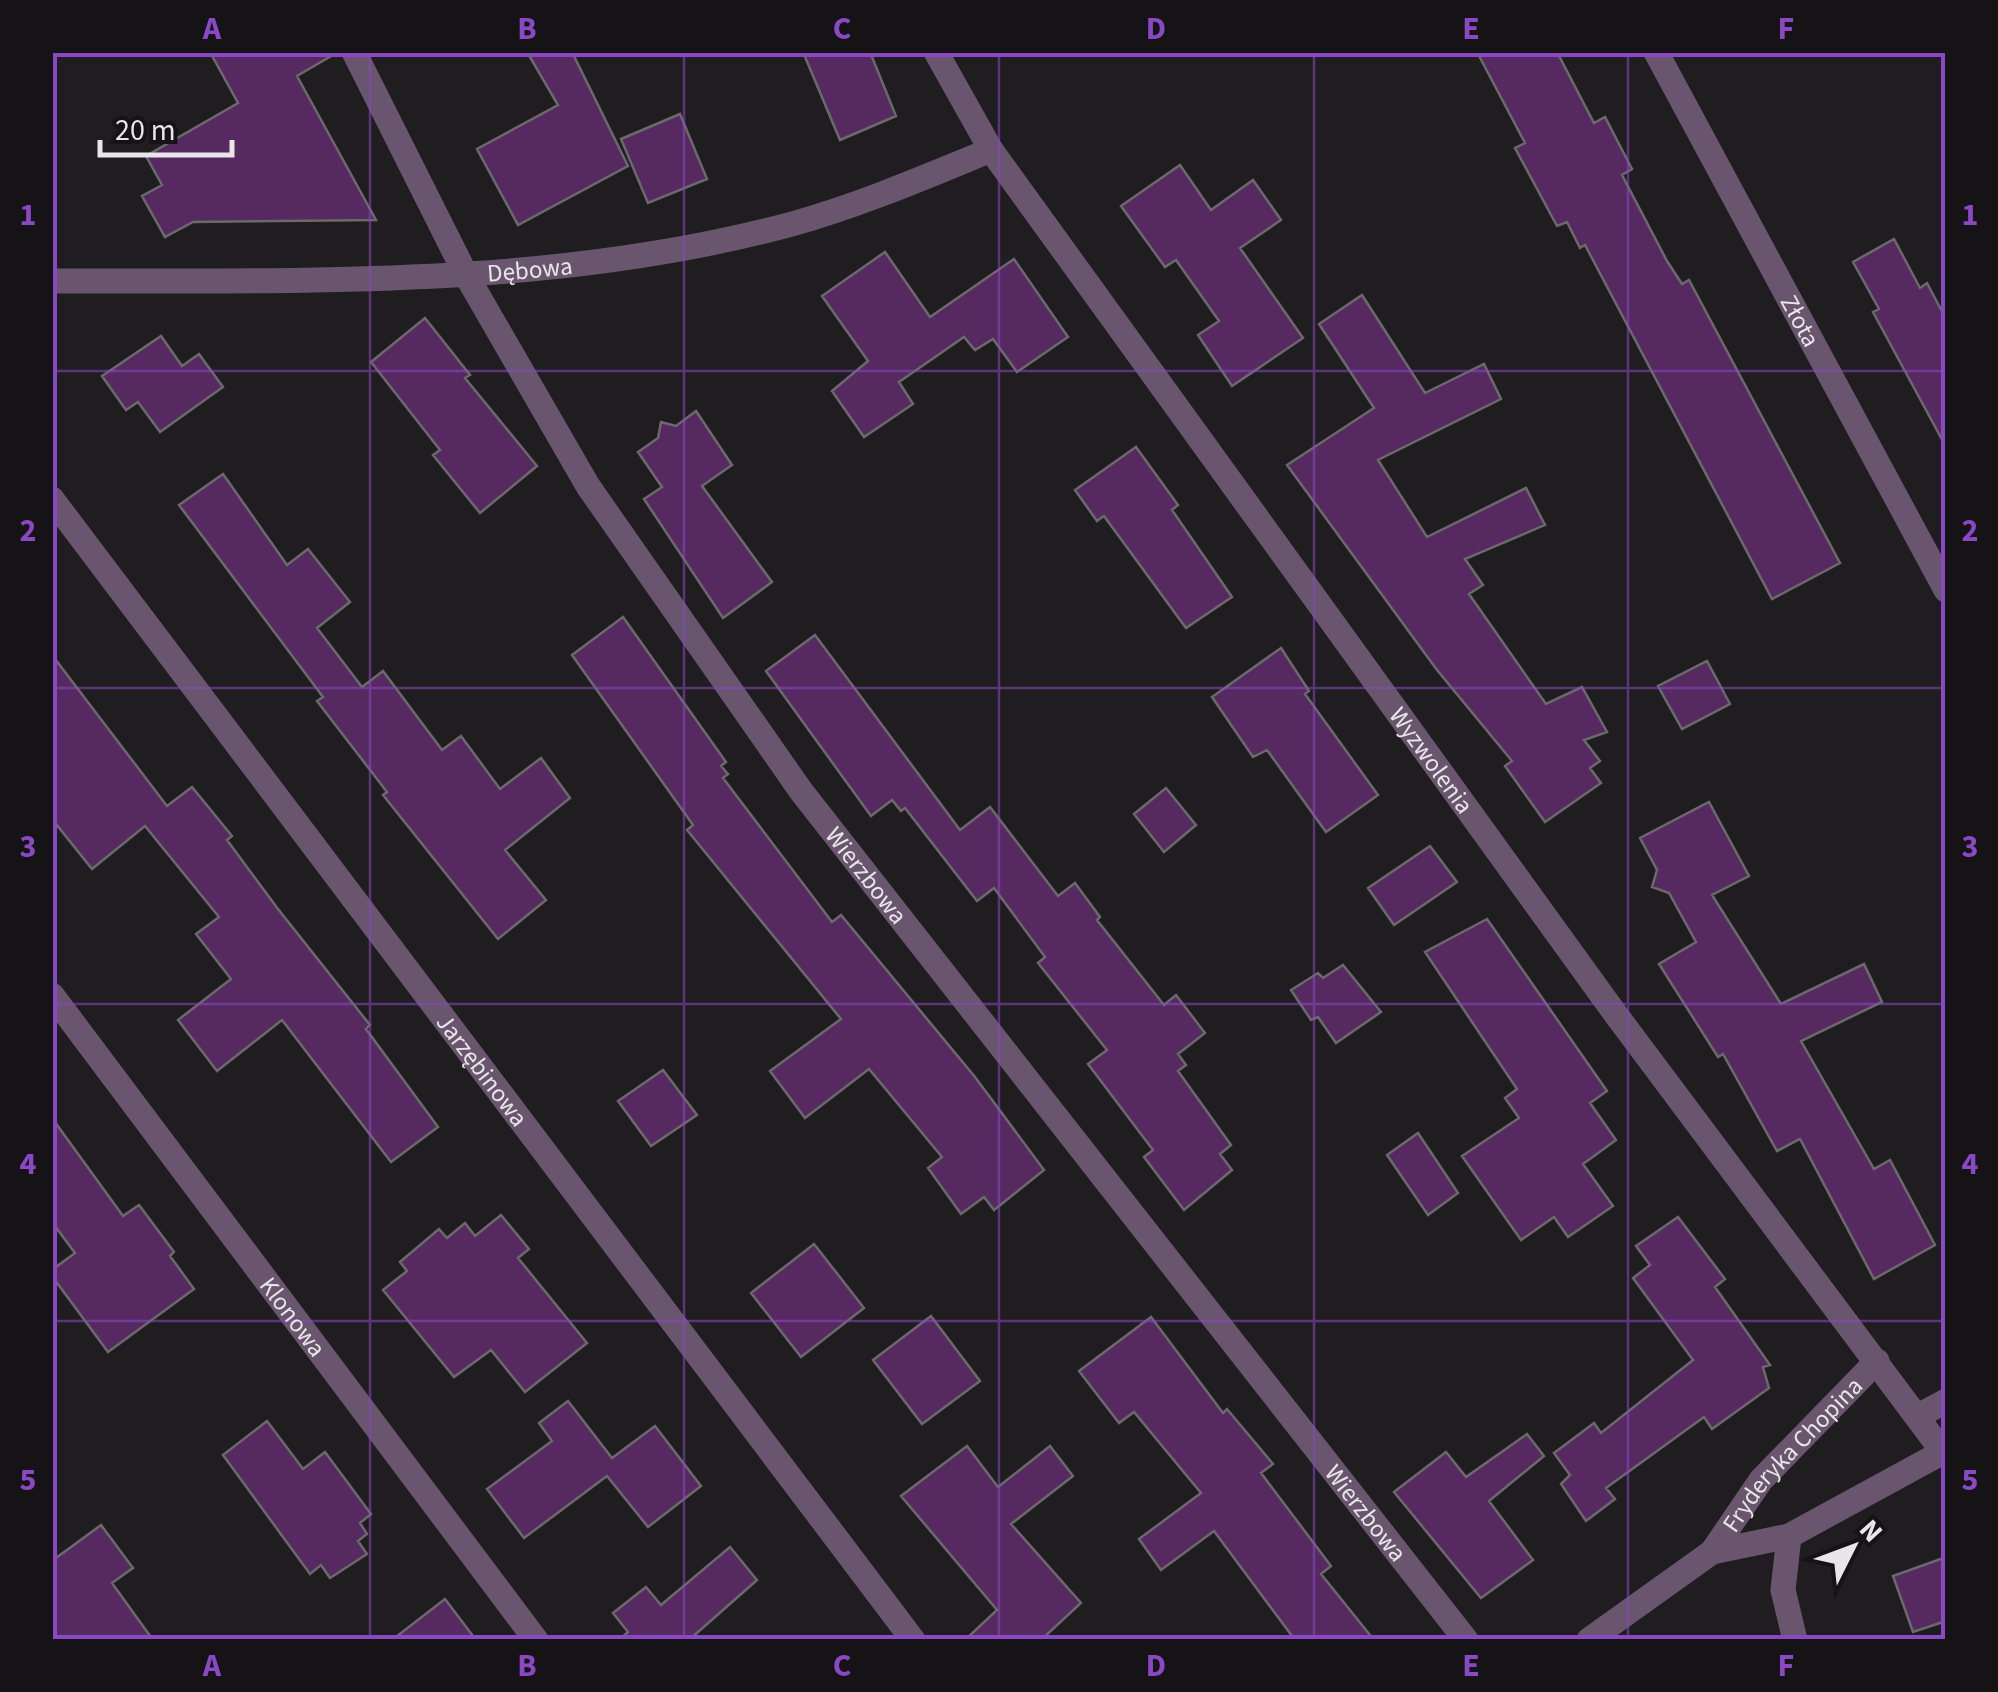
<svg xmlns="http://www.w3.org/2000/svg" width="1998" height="1692" font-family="'Source Sans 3',sans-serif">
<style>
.building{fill:#562a60;stroke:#6b696c;stroke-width:2.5}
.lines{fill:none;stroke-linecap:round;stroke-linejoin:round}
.street{stroke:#69556e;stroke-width:25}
.grid{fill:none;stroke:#8b48c5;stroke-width:2.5;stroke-opacity:0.55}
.labels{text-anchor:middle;stroke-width:9;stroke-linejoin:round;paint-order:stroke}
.street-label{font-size:25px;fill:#e8e6e8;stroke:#151316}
.neatline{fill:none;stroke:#8b48c5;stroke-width:4}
.grid-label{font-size:32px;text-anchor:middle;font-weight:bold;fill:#8b48c5}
</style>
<rect width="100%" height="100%" fill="#1f1d1f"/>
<path class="building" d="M210,52H338L297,76L376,220L193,222L165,237L142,196L162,185L146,156L238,103Z
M527,52H572L628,166L518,225L477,149L558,105Z
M803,52H870L896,116L840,140Z
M1477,52H1557L1594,123L1605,117L1632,169L1622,175L1667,261L1682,284L1689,280L1840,563L1772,599L1585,245L1580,248L1567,222L1557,226L1515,148L1525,143Z
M680,114L707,179L648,203L621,139Z
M1180,165L1211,210L1253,180L1281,220L1240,248L1303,338L1232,386L1198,335L1219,321L1176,260L1165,267L1121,206Z
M1894,239L1920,288L1927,283L1946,319V447L1873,312L1879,309L1853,262Z
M885,252L930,317L1014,259L1068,337L1017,372L993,339L975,350L964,337L899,382L913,404L864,437L832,391L868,361L822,296Z
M1362,295L1425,393L1484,364L1501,399L1378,460L1427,537L1526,488L1545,525L1465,559L1483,585L1469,594L1546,704L1582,687L1607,732L1584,740L1600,761L1590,768L1601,783L1545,822L1505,766L1512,761L1437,670L1287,465L1374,408L1319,324Z
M425,318L470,375L465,378L537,466L480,513L433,455L440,450L371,362Z
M161,336L182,366L199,354L223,387L160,432L138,402L126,410L102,376Z
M696,411L732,465L702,486L772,582L723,618L644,499L662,487L638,452L658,438L661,422L676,426Z
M1136,447L1178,505L1172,510L1232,597L1186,628L1104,516L1097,521L1075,490Z
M223,474L287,565L308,549L350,602L317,628L362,687L383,671L442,750L461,736L500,789L541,758L570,798L505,850L546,900L498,939L383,795L387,792L317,701L323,697L179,505Z
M623,617L726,762L721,766L728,774L723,778L832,922L841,915L975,1077L1044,1170L994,1210L984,1197L961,1214L928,1168L942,1157L869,1069L805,1118L770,1071L841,1019L687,830L693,825L572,655Z
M815,635L960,830L990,807L1058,896L1075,883L1100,917L1097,920L1164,1005L1176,995L1205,1033L1178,1054L1186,1065L1178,1071L1231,1145L1220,1154L1232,1170L1184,1210L1144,1157L1153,1150L1088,1064L1107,1050L1038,963L1045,957L994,888L977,901L905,808L901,811L892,800L871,816L766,671Z
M1281,648L1309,691L1305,694L1378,795L1326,832L1267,750L1253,757L1212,697Z
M52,655L167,806L192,787L232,836L227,840L278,909L370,1025L366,1029L438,1127L391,1162L282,1020L217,1071L178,1020L231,979L196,934L219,917L145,826L92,869L52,819Z
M1707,661L1730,704L1682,729L1658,686Z
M1166,788L1196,825L1164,852L1134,814Z
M1709,802L1749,876L1712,895L1781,1004L1864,964L1882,1002L1801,1041L1874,1169L1890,1160L1935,1245L1874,1279L1800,1139L1777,1151L1723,1054L1718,1057L1659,964L1696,942L1669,893L1652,887L1657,870L1640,838Z
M1430,846L1457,882L1394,925L1368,888Z
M1487,919L1607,1091L1590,1103L1616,1140L1583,1164L1613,1206L1568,1237L1554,1217L1521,1240L1462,1156L1519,1118L1505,1098L1517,1089L1425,952Z
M1343,965L1381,1012L1336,1043L1318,1017L1311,1020L1291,990L1318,973L1323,978Z
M663,1070L697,1115L651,1146L618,1101Z
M52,1118L123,1216L139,1205L174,1252L170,1256L194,1289L108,1352L52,1276V1270L75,1253L52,1222Z
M1418,1133L1458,1193L1428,1215L1387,1155Z
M501,1215L529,1249L518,1258L587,1343L525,1392L491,1350L454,1377L383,1290L407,1271L400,1262L439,1229L447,1238L465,1223L475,1236Z
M1678,1217L1725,1279L1715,1287L1770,1365L1763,1367L1769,1388L1712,1429L1704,1417L1606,1488L1615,1499L1586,1521L1561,1484L1570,1475L1554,1453L1594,1423L1601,1433L1693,1360L1633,1278L1650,1265L1636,1246Z
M814,1244L864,1308L801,1357L751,1293Z
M931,1316L980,1381L922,1424L873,1360Z
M1151,1317L1223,1413L1227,1409L1273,1464L1261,1473L1331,1566L1321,1574L1374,1640H1295L1214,1531L1161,1570L1139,1539L1201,1493L1134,1412L1119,1423L1079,1371Z
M568,1401L612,1458L655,1426L701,1486L648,1527L607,1476L524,1538L487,1489L552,1441L539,1423Z
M267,1421L303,1469L325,1452L371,1514L360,1523L367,1534L358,1541L367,1554L330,1578L321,1565L310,1574L223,1455Z
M1527,1434L1544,1456L1489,1501L1533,1560L1481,1598L1394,1492L1446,1452L1466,1477Z
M967,1446L998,1487L1050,1446L1073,1476L1011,1524L1081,1603L1041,1640H965L997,1610L901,1496Z
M101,1525L133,1568L112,1583L153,1640H52V1561Z
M730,1547L757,1580L689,1640H619L628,1632L613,1613L646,1587L661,1605Z
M1946,1557V1621L1913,1632L1893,1576Z
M445,1599L476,1640H392Z"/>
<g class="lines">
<g class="street">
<path id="s1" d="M354,52L465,273L588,486L801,791L1466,1640"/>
<path id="s2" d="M936,52L991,150L1617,1016L1946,1456"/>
<path id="s3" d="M1656,52L1946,590"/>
<path id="s4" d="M52,281C298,280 552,289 792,224C860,205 925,177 991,150"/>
<path id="s5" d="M52,499L913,1640"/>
<path id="s6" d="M52,995L536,1640"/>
<path d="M1918,1416L1946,1401"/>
<path d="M1789,1536L1783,1590L1795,1640"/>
<path d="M1712,1552L1789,1536L1943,1452"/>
<path id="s7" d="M1589,1640L1712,1552L1761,1480L1877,1361"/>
</g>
</g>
<path class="grid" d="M370,52V1640M684,52V1640M999,52V1640M1314,52V1640M1628,52V1640M52,371H1946M52,688H1946M52,1004H1946M52,1321H1946"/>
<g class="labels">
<g class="street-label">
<text dy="9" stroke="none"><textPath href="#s4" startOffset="478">Dębowa</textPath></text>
<text dy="9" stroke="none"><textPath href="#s3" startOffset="305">Złota</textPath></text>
<text dy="9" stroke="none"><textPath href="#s2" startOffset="865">Wyzwolenia</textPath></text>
<text dy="9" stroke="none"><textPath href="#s1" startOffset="972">Wierzbowa</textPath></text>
<text dy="9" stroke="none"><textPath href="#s5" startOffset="715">Jarzębinowa</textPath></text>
<text dy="9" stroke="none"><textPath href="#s6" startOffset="402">Klonowa</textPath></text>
<text dy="9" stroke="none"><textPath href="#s7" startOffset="278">Fryderyka Chopina</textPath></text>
<text dy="9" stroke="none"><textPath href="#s1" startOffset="1782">Wierzbowa</textPath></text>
</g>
</g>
<rect width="1998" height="1692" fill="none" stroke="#151316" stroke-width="110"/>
<g transform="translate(1853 1547) rotate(48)" stroke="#151316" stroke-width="8" paint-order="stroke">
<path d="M0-8L18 38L0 25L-18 38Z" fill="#e8e6e8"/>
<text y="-15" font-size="28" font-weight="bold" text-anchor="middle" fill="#e8e6e8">N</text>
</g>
<path d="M100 140v15h132v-15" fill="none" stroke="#e8e6e8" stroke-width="5"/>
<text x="115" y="140" font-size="30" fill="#e8e6e8" stroke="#151316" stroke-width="8" paint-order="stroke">20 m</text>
<rect x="55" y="55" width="1888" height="1582" class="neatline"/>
<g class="grid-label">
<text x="212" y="39">A</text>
<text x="527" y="39">B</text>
<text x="842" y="39">C</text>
<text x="1156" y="39">D</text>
<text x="1471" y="39">E</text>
<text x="1786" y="39">F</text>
<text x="28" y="225">1</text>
<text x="1970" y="225">1</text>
<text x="28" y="541">2</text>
<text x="1970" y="541">2</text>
<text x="28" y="857">3</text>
<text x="1970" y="857">3</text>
<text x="28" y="1174">4</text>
<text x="1970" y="1174">4</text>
<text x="28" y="1490">5</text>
<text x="1970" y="1490">5</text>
<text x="212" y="1676">A</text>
<text x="527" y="1676">B</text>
<text x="842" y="1676">C</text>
<text x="1156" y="1676">D</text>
<text x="1471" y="1676">E</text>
<text x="1786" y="1676">F</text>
</g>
</svg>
